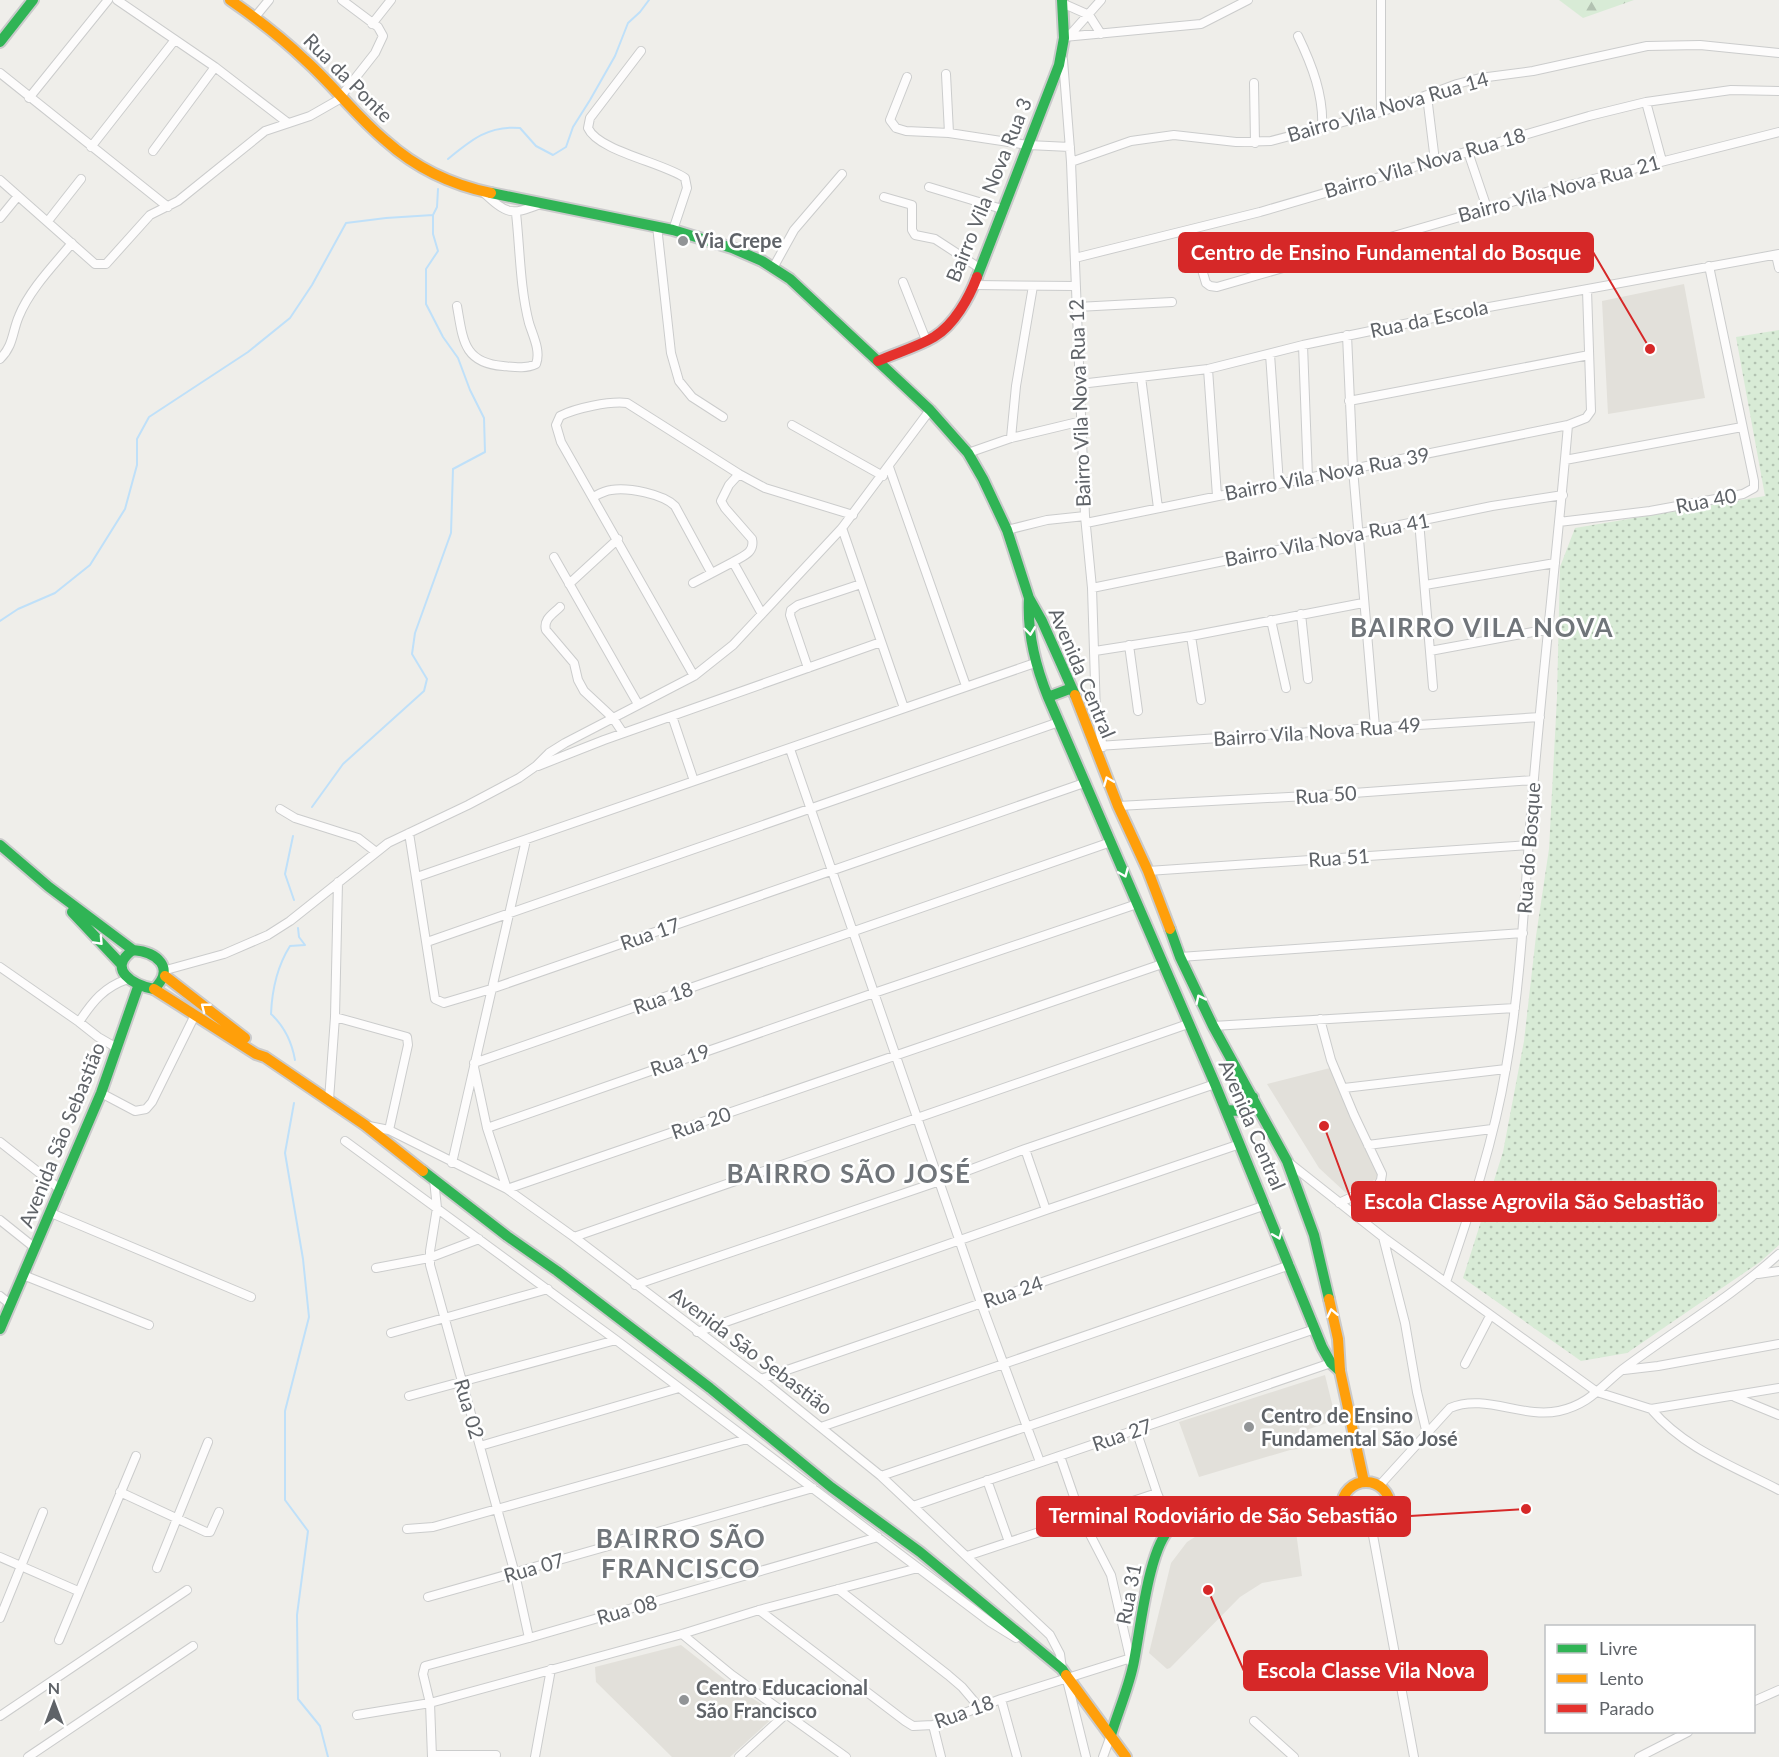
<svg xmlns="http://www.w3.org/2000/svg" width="1779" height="1757" font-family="Lato,sans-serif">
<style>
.education{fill:#e2e0da}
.forest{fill:url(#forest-firs)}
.park{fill:url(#park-dots)}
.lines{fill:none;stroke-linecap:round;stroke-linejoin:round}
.stream{stroke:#bfe0f9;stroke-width:2}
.street-casing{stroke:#cbcccc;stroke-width:10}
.fast-casing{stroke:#cacacb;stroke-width:14}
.slow-casing{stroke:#cacacb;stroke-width:14}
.jam-casing{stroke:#cacacb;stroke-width:14}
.street{stroke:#fdfcfc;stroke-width:8}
.fast{stroke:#30b455;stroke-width:10}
.slow{stroke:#ff9f0a;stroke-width:10}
.jam{stroke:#e5322d;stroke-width:10}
.oneway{stroke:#fff}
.poi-dot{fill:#919496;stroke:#fff;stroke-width:2}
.labels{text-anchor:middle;stroke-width:5;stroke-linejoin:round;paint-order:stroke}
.street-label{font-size:20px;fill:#5f6368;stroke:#fff}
.poi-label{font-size:20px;font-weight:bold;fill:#5f6368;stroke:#fff;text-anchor:start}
.district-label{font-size:26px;font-weight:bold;letter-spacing:1.5px;fill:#70757a;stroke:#fff}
.leader{fill:none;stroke:#d62828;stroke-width:2}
.callout-dot{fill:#d62828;stroke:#fff;stroke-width:2}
.callout{fill:#d62828;stroke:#d62828;stroke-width:2}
.callout-label{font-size:21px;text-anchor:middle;font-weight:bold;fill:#fff}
</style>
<defs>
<pattern id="forest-firs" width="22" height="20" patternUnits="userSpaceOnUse" patternTransform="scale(1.5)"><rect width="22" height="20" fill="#d8ebd6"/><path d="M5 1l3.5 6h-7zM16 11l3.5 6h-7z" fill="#b2c2b1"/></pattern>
<pattern id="park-dots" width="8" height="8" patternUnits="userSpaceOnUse" patternTransform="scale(1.5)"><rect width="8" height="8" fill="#d8ebd6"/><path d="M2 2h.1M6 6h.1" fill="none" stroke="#b2c2b1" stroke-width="1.8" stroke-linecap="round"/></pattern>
</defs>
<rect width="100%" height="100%" fill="#efeeea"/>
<path class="education" d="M1684,284L1705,398L1608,414L1602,301Z
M1330,1068L1379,1178L1346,1193L1319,1168L1267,1084Z
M1325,1375L1336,1420L1303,1431L1307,1448L1290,1450L1199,1477L1179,1422Z
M1294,1517L1302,1576L1262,1583L1240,1597L1170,1668L1167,1669L1149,1653L1171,1563L1187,1542L1209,1528Z
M681,1645L733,1686L777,1714L730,1757H672L596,1682L595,1667Z"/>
<path class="forest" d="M1559,0H1634L1583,18Z"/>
<path class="park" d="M1779,330V1245L1760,1262L1627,1353L1581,1361L1463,1278L1503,1152L1524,1041L1536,936L1549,849L1557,697L1560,567L1575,528L1765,496L1736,337Z"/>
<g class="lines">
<path class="stream" d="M448,159C471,140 489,125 520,128L536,146L553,155L566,147L573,127L590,100L615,56L628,23L640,12L649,0
M0,621L18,609L55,593L90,565L125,509L137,465V439L149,417L248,352L290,318L312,285L346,223L386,218L433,215
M312,807L343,764L424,691L427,679L412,654L415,633L451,533L453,469L485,452L484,418L470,390L458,358L443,337L426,304V269L438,251L433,234V215L437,207L438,189
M293,836L285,874L294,900
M295,1060C292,1043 284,1026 271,1014C272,990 278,965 290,946L305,945L299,937L298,928
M294,1103L285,1153L303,1259L309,1317L285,1411V1500L308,1531L297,1615L298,1699L320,1726L328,1757"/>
<defs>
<path id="street" d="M117,0L215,67L288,123
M1381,0V112
M1062,3L1089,15L1101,34
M255,17L269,0
M372,24L391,0
M1069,36L1101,0
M1298,36C1312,65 1324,96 1322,128
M1064,37L1201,24L1248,0
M641,51L590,118L588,128C598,151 664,163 685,178L687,188L673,230
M1063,60L1071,162L1085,516L1092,588L1096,714L1103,747
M0,73L168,207
M946,74L949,133
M907,77L890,120L896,128L906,131L949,133L1028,145L1070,147
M1254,83L1255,143
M1427,96L1435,161
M29,98L108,0
M1646,102L1662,161
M91,147L174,41
M153,151L215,67
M1468,152L1487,208
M1071,162L1131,141L1174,135L1236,142L1271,141L1381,112L1457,84L1480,78L1533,71L1647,46L1700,45L1779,53
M0,180L95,264H106L150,215L178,201L265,131L310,116L338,100L375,53L383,36L378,27L342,0
M929,187L1002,209
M483,192C507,214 510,216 540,204
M884,197L912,205V230L915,235L935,239L981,269
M0,218L18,196
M48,221L81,179
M657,226L671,353L679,381L692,397L723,417
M1190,230L1206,283L1210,286L1217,287L1574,184L1779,132
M1776,255L1779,268
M1075,258L1260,212L1589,116L1646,102L1731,90L1779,91
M773,268L794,230L842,174
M903,282L926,340
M974,285L1075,286
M457,306C463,339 463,363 503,366C514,367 526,369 536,364C541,351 533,336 529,323C520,288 520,249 516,213
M1077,307L1172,302
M1347,335L1353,469L1375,727
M1303,345L1308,479
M1270,354L1279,484
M0,359C14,345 12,332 19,316C30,289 54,265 72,243
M1208,369L1217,496
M1141,377L1158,508
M1080,384L1208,369L1303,345L1467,311L1779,254
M1349,401L1589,355
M792,425L883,476
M1011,438L1016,386L1033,286
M968,453L1011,438L1082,421
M1565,460L1742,427
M889,467L966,686
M739,474L729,485L721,501L725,508L752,539C755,553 743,556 733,562L762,614
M593,497C599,494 604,491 611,490C628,487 663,494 675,506L711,572
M1419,521L1433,687
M1559,522L1650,511L1743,494L1754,488V481L1709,266
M1086,523L1568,425L1586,418L1591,411L1587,290
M842,528L904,708
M1007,530L1047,520L1085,516
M554,557L638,704
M693,583L733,562
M569,584L618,539
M1425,585L1555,563
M1092,588L1492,506L1563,495
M560,607C553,614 543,619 546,630L574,663L578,680L584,691L613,718L623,733
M1301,614L1308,679
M1271,620L1286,688
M1191,636L1201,700
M1129,645L1138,711
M1095,651L1191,636L1363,603
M1430,651L1549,629
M808,668L790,615L791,610L798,605L861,584
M694,676L561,442L556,425L560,416C576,408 609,401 627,403L739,474L765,488L853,515
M672,716L694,781
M1098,746L1540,717
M790,749L981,1303L1040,1462
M538,766L604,740L881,642
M1118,806L1326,795L1533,780
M280,809L295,818L358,838L376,852
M409,833L435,999L444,1003L491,989L1084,783
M1148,871L1530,845
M417,877L1035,663
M427,942L1059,722
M1180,957L1523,933
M0,967L79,1022L98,1037L117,1048
M166,970L224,954L268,935L290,921L388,843L468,805L519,778L536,766L549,753L565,743L694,676L733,645L842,528L930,410
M335,1017L407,1037L408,1045L389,1130
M1320,1019L1331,1060L1354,1115L1382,1174L1381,1180L1378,1185L1339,1203
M79,1022C93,1001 104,987 128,979
M1213,1026L1515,1008
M474,1063L1111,842
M474,1067L487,1128L507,1189
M1344,1088L1506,1069
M101,1093L135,1111L146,1109L152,1102L195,1015
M329,1100L335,1017L338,882
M369,1126L389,1130L507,1189L574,1237L761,1379L881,1476L1050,1635L1060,1654L1062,1669
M487,1128L874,993L1137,904
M345,1141L616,1340L990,1622L1016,1638
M0,1142L61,1190
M1368,1145L1492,1129
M1025,1149L1046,1210
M1288,1162L1383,1237L1597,1392L1651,1409L1779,1388
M452,1163L526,840
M434,1180L437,1208L430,1251V1265L515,1574L529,1638
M507,1189L1162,964
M51,1213L251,1297
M0,1220L35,1248
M574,1237L1188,1024
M1383,1237L1405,1323L1417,1392L1427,1434
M376,1268L429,1258L479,1239
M1758,1274L1779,1271
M23,1275L149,1325
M1446,1282C1470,1212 1494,1141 1506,1068C1523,972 1525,875 1534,778C1544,661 1558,543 1568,425
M635,1285L940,1181L1025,1149L1215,1084
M0,1296L10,1304
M697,1332L1046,1210L1240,1144
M391,1333L548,1289
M1465,1364L1490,1316
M1624,1370L1658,1366L1779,1344
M761,1379L1266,1205
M409,1396L616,1340
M1735,1397L1779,1415
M1651,1409C1685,1449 1733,1466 1779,1490
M821,1427L1290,1265
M1136,1430L1157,1493L1171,1527
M480,1446L679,1388
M1060,1456L1081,1517L1111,1575L1131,1662
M881,1476L1315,1329
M987,1480L1009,1542
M1379,1486L1450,1408C1485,1393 1523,1419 1559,1411C1590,1404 1600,1387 1623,1369C1675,1330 1731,1297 1779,1254
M120,1492L206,1532H210L219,1512
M913,1506L1331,1363
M407,1529L433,1527L747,1439
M1372,1530L1414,1757
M967,1556L1157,1493
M0,1557L78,1591
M157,1568L208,1442
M838,1589L948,1675L962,1687L979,1707
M428,1597L813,1488
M759,1610L905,1721L913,1726L933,1725L1001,1699L1131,1658
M0,1618L43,1512
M682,1634L732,1675L846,1757
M59,1640L136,1456
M1067,1680L1086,1757
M1001,1699L1017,1757
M1754,1701L1779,1690
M357,1715L430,1703L682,1634L759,1610L918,1568
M0,1716L187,1590
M1254,1721L1294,1757
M933,1725L941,1757
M432,1755H496
M28,1757L193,1646
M432,1757L430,1703L423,1674L425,1666L529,1638L878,1537
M535,1757L551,1669
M739,1757L787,1713
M1103,1757L1111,1735
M1639,1757L1688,1732"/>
<path id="fast" d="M0,42L33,0
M491,193L673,230L732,248L762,261L790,279L930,410L968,453L983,479L1007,530L1029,598L1042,621L1075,695
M977,277L1059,65L1064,38L1062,0
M1029,598C1027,633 1035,665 1048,697L1215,1084L1322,1347L1331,1363L1340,1371
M1048,697L1072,688
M0,845L49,887L133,950
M72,912L121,964
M1170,929L1180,957L1213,1026L1287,1161L1314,1235L1329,1299
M133,950C157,952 176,968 154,989C133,985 106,969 133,950Z
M1226,1110L1241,1111L1253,1097
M423,1171L507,1236L557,1271L710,1388L831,1487L920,1552L1062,1669L1066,1675
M0,1329L101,1093L138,987
M1111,1735C1118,1712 1128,1689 1133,1666C1140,1635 1148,1545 1172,1527C1199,1506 1306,1503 1342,1503"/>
<path id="slow" d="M230,0C256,18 282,38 305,60C333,85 357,117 386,141C416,168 452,185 491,193
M1075,695L1118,806L1148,871L1170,929
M165,976L245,1038
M154,989L256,1054L265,1057L365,1125L423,1171
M1329,1299L1338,1339L1340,1371L1364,1482
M1342 1506a24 24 0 1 1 48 0a24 24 0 1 1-48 0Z
M1066,1675L1126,1757"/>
<path id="jam" d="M878,361C896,353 917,347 934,337C954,325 969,298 977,277"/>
</defs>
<use href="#street" class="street-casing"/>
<use href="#fast" class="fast-casing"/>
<use href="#slow" class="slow-casing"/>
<use href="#jam" class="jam-casing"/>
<use href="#street" class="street"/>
<use href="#fast" class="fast"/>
<use href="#slow" class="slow"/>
<use href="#jam" class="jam"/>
</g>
<defs><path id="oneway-chevron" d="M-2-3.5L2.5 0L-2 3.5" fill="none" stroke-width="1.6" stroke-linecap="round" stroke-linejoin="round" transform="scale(1.5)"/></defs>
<g class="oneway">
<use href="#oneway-chevron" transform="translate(1030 631) rotate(83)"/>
<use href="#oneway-chevron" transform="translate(1108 781) rotate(-112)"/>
<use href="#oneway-chevron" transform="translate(1124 873) rotate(67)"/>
<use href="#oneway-chevron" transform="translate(99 941) rotate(47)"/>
<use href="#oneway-chevron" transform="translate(1200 999) rotate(-116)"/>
<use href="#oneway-chevron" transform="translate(205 1007) rotate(-142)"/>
<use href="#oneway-chevron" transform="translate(1278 1235) rotate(68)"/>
<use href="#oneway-chevron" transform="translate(1332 1313) rotate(-102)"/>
</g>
<g class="poi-dot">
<circle cx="683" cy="241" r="6"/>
<circle cx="1249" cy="1427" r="6"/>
<circle cx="684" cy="1700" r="6"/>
</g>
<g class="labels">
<g class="street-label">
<text transform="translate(348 78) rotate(45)" y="7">Rua da Ponte</text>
<text transform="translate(1388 107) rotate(-16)" y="7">Bairro Vila Nova Rua 14</text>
<text transform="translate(1425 163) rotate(-16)" y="7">Bairro Vila Nova Rua 18</text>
<text transform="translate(1559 189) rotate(-15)" y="7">Bairro Vila Nova Rua 21</text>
<text transform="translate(989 190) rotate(-68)" y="7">Bairro Vila Nova Rua 3</text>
<text transform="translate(1429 319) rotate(-12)" y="7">Rua da Escola</text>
<text transform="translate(1080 403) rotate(-92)" y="7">Bairro Vila Nova Rua 12</text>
<text transform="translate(1327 474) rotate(-11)" y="7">Bairro Vila Nova Rua 39</text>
<text transform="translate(1706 501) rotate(-11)" y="7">Rua 40</text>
<text transform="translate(1327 540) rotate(-11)" y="7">Bairro Vila Nova Rua 41</text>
<text transform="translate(1082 673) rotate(67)" y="7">Avenida Central</text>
<text transform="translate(1317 732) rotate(-4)" y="7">Bairro Vila Nova Rua 49</text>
<text transform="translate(1326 795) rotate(-4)" y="7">Rua 50</text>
<text transform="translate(1529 848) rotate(-86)" y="7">Rua do Bosque</text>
<text transform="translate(1339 858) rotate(-4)" y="7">Rua 51</text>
<text transform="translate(650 934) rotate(-19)" y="7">Rua 17</text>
<text transform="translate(663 998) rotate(-19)" y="7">Rua 18</text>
<text transform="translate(680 1060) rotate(-19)" y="7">Rua 19</text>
<text transform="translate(701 1123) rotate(-19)" y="7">Rua 20</text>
<text transform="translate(1252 1125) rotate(67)" y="7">Avenida Central</text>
<text transform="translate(62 1135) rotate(-68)" y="7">Avenida São Sebastião</text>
<text transform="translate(1013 1292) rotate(-19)" y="7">Rua 24</text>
<text transform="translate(751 1351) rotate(37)" y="7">Avenida São Sebastião</text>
<text transform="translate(469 1409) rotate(74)" y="7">Rua 02</text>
<text transform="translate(1122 1435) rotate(-19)" y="7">Rua 27</text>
<text transform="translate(534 1568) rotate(-16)" y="7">Rua 07</text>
<text transform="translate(1129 1594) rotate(-79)" y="7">Rua 31</text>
<text transform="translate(627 1610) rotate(-16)" y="7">Rua 08</text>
<text transform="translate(964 1712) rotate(-20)" y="7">Rua 18</text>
</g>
<g class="poi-label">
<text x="695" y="248">Via Crepe</text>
<text x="1261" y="1423">Centro de Ensino<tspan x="1261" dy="23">Fundamental São José</tspan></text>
<text x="696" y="1695">Centro Educacional<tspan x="696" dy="23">São Francisco</tspan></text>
</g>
<g class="district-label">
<text x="1482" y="637">BAIRRO VILA NOVA</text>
<text x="849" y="1183">BAIRRO SÃO JOSÉ</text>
<text x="681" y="1548">BAIRRO SÃO<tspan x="681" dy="30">FRANCISCO</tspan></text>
</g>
</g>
<path class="leader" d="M1650 349L1593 252M1324 1126L1352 1202M1526 1509L1410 1516M1208 1590L1244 1671"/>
<g class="callout-dot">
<circle cx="1650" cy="349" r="6"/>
<circle cx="1324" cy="1126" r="6"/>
<circle cx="1526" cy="1509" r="6"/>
<circle cx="1208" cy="1590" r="6"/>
</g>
<g class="callout">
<rect x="1179" y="233" width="414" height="39" rx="6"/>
<rect x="1352" y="1182" width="364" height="39" rx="6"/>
<rect x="1037" y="1497" width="373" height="39" rx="6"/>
<rect x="1244" y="1651" width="243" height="39" rx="6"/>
</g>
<g class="callout-label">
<text x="1386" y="260">Centro de Ensino Fundamental do Bosque</text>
<text x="1534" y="1209">Escola Classe Agrovila São Sebastião</text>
<text x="1223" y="1523">Terminal Rodoviário de São Sebastião</text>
<text x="1366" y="1678">Escola Classe Vila Nova</text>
</g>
<rect x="1545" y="1625" width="210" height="108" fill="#ffffff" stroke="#bfc1c3" stroke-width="1.5"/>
<rect x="1557" y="1644" width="30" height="9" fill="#30b455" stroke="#bfc1c3" stroke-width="1.5"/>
<text x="1599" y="1655" font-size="18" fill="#5f6368">Livre</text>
<rect x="1557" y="1674" width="30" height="9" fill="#ff9f0a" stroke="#bfc1c3" stroke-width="1.5"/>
<text x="1599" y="1685" font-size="18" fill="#5f6368">Lento</text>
<rect x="1557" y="1704" width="30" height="9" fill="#e5322d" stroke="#bfc1c3" stroke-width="1.5"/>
<text x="1599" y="1715" font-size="18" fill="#5f6368">Parado</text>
<g transform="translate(54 1703)" stroke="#ffffff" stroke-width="4.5" paint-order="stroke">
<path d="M0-4.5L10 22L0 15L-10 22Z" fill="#5f6368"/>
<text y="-9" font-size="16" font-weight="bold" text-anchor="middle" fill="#5f6368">N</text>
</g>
</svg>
